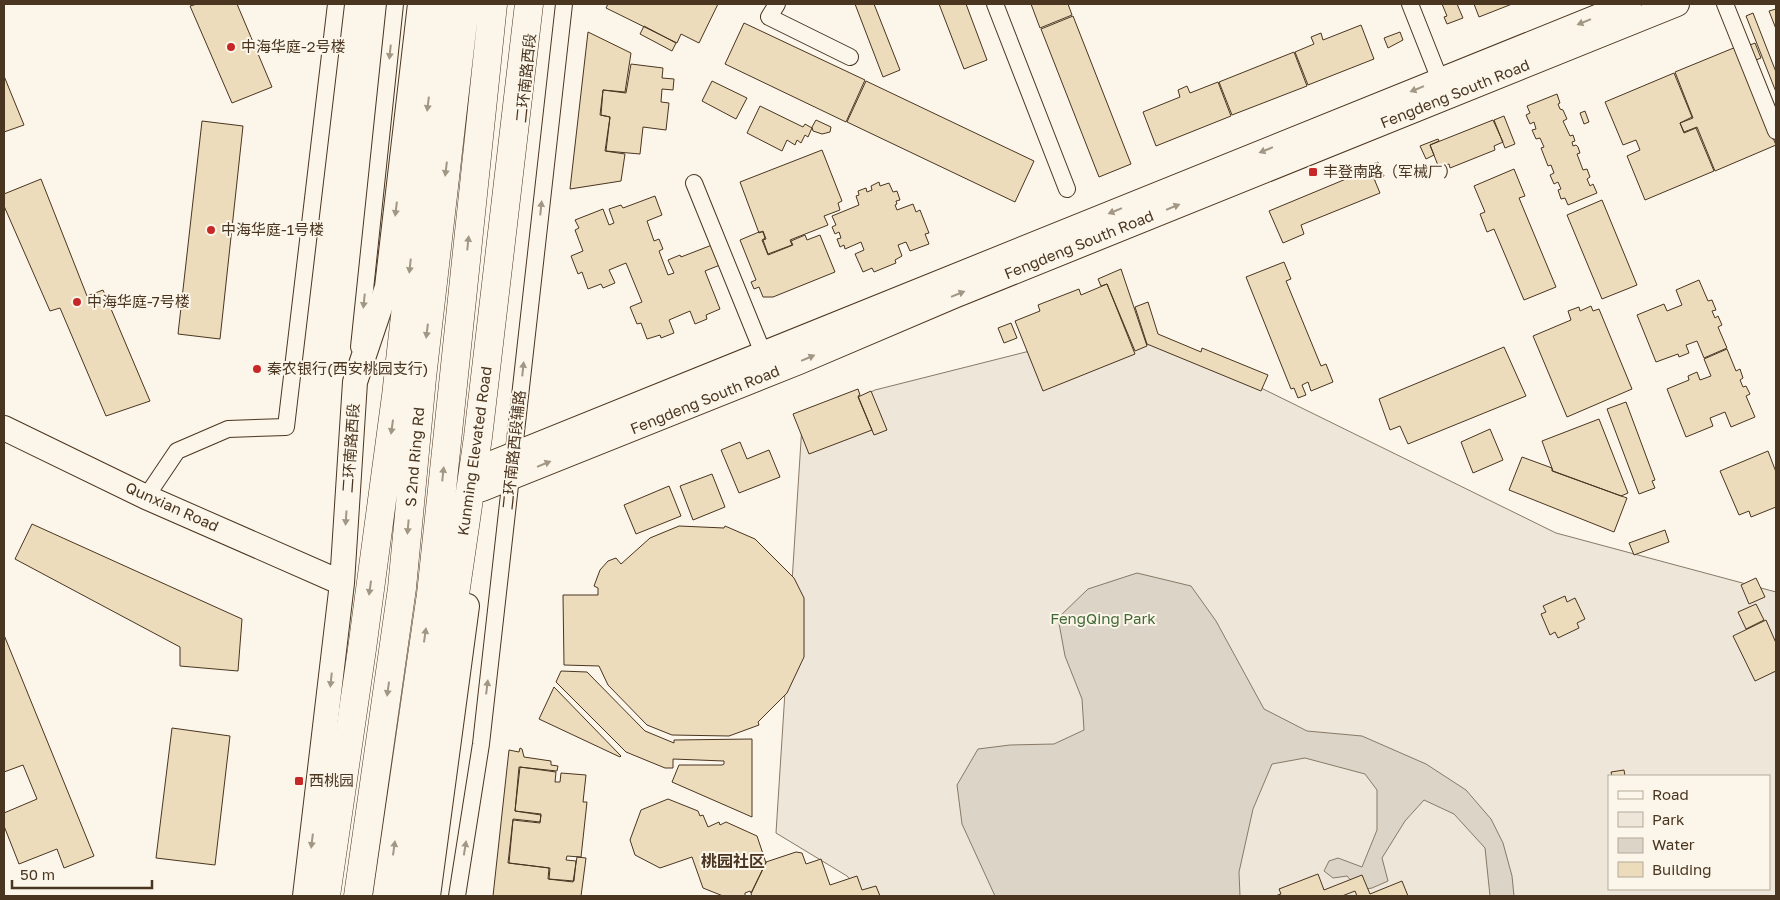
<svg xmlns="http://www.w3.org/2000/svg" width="1780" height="900" font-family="'Golos Text','Noto Sans SC',sans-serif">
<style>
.green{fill:#ede6d9;stroke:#887966;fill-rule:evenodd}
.water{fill:#dcd4c6;stroke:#887966}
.building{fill:#ecdcbc;stroke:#4a3520}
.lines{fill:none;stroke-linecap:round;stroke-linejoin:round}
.street-casing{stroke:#4a3520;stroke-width:18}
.secondary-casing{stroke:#4a3520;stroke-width:26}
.highway-casing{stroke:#4a3520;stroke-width:29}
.street{stroke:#fbf6e9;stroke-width:16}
.secondary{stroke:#fbf6e9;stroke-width:24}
.highway{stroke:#fbf6e9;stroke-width:28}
.oneway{fill:#a29684}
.poi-dot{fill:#c62828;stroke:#fbf6e9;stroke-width:2}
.labels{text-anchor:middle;stroke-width:4;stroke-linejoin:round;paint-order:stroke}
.poi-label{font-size:15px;fill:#4a3520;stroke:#fbf6e9;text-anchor:start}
.street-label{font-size:15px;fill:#4a3520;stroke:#fbf6e9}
.park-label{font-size:15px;fill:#436837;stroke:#fbf6e9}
.neighbourhood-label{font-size:16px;font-weight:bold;fill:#4a3520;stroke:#fbf6e9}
</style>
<rect width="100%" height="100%" fill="#fbf6e9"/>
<path class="green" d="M1133,325L1556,533L1776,592V896H865L847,876L776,833L802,425L875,390ZM1609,776H1769V889H1609Z"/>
<path class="water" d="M1137,573L1191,586L1216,621L1264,709L1307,731L1362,736L1426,764L1466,790L1491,819L1503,843L1512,876L1514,896H1490L1485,848L1454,814L1424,800L1405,821L1382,858L1388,881L1372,888L1359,890L1347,876L1333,878L1324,871L1329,861L1338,858L1362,867L1377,830V790L1365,774L1305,758L1272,764L1253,809L1239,872L1240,896H995L962,824L957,785L978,749L1010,745L1054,744L1084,730L1082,699L1065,656L1058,618L1088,589Z"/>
<path class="building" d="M197,4H237L272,87L232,103L190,6Z
M608,4H718L699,43L681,34L677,43L606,8Z
M855,4H874L900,70L883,77Z
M939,4H966L987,60L964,69Z
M1031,4H1068L1072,15L1040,28Z
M1442,4H1457L1463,18L1447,24L1444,17L1447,16Z
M1474,4H1512L1479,17Z
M1776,9V29L1769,11Z
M1753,13L1776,72V92L1746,16Z
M1073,16L1131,164L1099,177L1041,29Z
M744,23L865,80L846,122L725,64Z
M1361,25L1374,59L1308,85L1295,52L1314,44L1311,37L1321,33L1323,40Z
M644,26L676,43L672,51L640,34Z
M588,32L631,53L625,92L603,90L600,115L610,117L605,151L625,154L621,181L570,189Z
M1400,32L1403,40L1388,48L1384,38Z
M1755,43L1761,58L1756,60L1750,45Z
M1736,47L1776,145L1715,171L1697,127L1684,132L1680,123L1693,118L1675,72Z
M1294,52L1307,86L1232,115L1219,82Z
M631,64L663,68L662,78L674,79L673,90L662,89L661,102L669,103L666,130L643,127L640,154L606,151L610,117L601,115L603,90L626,93Z
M1674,73L1692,117L1680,123L1684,133L1696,128L1714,171L1645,200L1627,156L1640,150L1636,140L1623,145L1605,102Z
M4,76L24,125L4,132Z
M712,81L747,98L736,119L702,101Z
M866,81L1034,161L1015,202L847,122Z
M1218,82L1231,116L1156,146L1143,112L1180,97L1178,90L1187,86L1190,93Z
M1557,94L1560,103L1558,104L1560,109L1563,110L1567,119L1563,121L1570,136L1573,135L1575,141L1572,142L1573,146L1576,145L1578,147L1580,153L1577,154L1583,170L1587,169L1590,177L1587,179L1590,186L1593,184L1597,193L1568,205L1565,198L1561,199L1558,190L1561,189L1558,182L1554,184L1550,175L1554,173L1551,165L1548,166L1541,148L1544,147L1540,138L1536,139L1532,130L1536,129L1534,122L1530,124L1526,115L1530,113L1527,106Z
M760,106L803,127L805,124L812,128L808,137L805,135L801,143L797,140L795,145L787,140L782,151L747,133Z
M1585,111L1589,122L1584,124L1580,113Z
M1504,116L1515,144L1505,148L1494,120Z
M816,120L831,127L830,132L822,134L813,131L812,127Z
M1493,120L1503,142L1494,146L1495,150L1450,168L1449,164L1439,168L1430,145Z
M202,121L243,126L220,339L178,334Z
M1438,139L1439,141L1430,145L1434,155L1426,159L1420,146Z
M822,150L842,201L838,203L840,210L824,216L828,225L790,240L792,245L768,254L763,240L766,239L763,231L759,233L740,182Z
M1378,162L1384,176L1375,180L1370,168L1362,172L1361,169Z
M1370,169L1380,193L1301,225L1304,234L1283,243L1269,211Z
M1514,169L1525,196L1519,198L1556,287L1524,300L1494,229L1487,232L1480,214L1485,212L1474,186Z
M41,179L87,296L103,290L150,401L106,416L60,308L50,311L4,206V194Z
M879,182L880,186L889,183L893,192L897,191L900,200L896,201L897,204L895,205L897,210L913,204L916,212L920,210L929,233L925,234L929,244L910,251L906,242L898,245L902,256L895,260L896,263L874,272L872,268L863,272L855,254L864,250L861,242L845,249L844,245L840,247L837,239L841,238L839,232L835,234L832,227L836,225L832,216L859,205L856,196L859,195L858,191L866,188L867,192L872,190L871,186Z
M655,196L662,215L647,221L654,241L659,239L663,249L659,251L668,275L674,273L668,260L680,255L681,257L712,245L720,265L705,271L720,309L706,315L707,319L695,324L690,311L669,320L674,333L661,338L660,335L647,339L641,323L637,324L630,307L642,302L626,263L609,270L615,283L603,288L601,284L588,289L582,272L578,274L571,256L583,251L575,230L579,228L575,220L603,209L609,225L614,223L609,209L621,205L623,208Z
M1602,200L1637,285L1602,299L1567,215Z
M759,232H763L765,238L762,240L768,255L793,245L791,241L805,235L807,240L820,235L835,272L773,297H763L759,287L754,289L751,282L756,280L740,240Z
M1284,262L1291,279L1286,281L1321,366L1326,364L1333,382L1311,391L1308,382L1302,385L1306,395L1298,398L1294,388L1291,389L1246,277Z
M1121,269L1147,346L1135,351L1107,284L1101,286L1098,279Z
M1699,280L1708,301L1712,300L1716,310L1712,311L1715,318L1718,316L1722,325L1718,327L1727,348L1704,358L1697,341L1686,345L1689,353L1679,357L1678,354L1656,362L1637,315L1664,304L1667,311L1682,305L1676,290Z
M1107,284L1135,354L1043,391L1015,321L1040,311L1038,305L1079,289L1081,295Z
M1148,302L1158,334L1201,352L1202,348L1268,375L1261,391L1147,344L1135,307Z
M1591,306L1593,311L1599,309L1632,389L1567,417L1533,336L1571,320L1568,311L1579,307L1580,311Z
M1011,323L1017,338L1004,343L998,328Z
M1504,347L1526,396L1408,444L1400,426L1390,430L1379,399Z
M1727,349L1736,371L1740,369L1743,378L1740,380L1743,387L1746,386L1750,394L1746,396L1755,417L1731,427L1725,412L1710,418L1713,426L1686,437L1667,389L1689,380L1688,376L1697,372L1700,380L1711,376L1704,359Z
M858,389L860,395L858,396L872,430L809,454L793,414Z
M871,391L887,430L874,435L858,397Z
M1626,402L1655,480L1652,481L1655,488L1639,494L1607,409Z
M1599,419L1628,493L1621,496L1553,471L1542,441Z
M1490,429L1503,460L1473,473L1461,442Z
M740,442L747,459L769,450L780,477L739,493L721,450Z
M1768,451L1776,472V507L1751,517L1749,511L1739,515L1720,471Z
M1522,457L1552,468V471L1627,498L1614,532L1509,490Z
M712,474L725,507L693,520L680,486Z
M669,486L681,516L636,534L624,505Z
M32,524L242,619L238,671L180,666V647L15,559Z
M679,526L724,528L725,526L755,539L794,578L804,598V657L787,693L758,722L759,725L729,736L672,735L647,725L608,685L599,666L564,665L563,595H598V588L594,586L600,570L608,561L616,558L621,564L650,538Z
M1665,530L1669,542L1634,555L1629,543Z
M1756,578L1765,597L1749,604L1741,585Z
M1565,596L1567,602L1575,598L1585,619L1577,623L1579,628L1558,638L1555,632L1550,635L1541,614L1546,612L1543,606Z
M1756,604L1764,620L1746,629L1738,612Z
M1766,620L1776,643V671L1755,681L1733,636Z
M4,635L94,856L64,868L57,849L19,864L4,826V813L37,799L23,765L4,772Z
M561,671L587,672L645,731L674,743V740L752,739V817L672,782L679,765H722L724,764V761L673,759V768H665L626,752L556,682Z
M554,687L621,756L620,757L539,719Z
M172,728L230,736L215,865L156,858Z
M520,748L522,749L524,757L551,761V765L558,766L557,771L519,767L515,811L541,815L540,822L513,819L508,863L549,868L548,879L573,882L577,857L586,858L581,896H493L509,750L519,752Z
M520,767L556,772L555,782H560L561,773L586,775L583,802H587L581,857L567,856L566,860L576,861L574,881L549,879L550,868L509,863L513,820L540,823L541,814L515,811Z
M1624,770L1625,776H1612L1611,772Z
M668,799L698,811L700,816L703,815L708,827L719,822L720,825L726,822L757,836L766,863L751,893L750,891L745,893V896H723L703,888L692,857L660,868L635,855L630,840L641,810Z
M796,852L802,853L806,864L821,859L830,885L857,876L862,890L876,886L880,896H752L751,894L766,862Z
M1318,874L1324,890L1362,875L1370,894L1402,881L1408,896H1357L1355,891L1342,896H1275L1281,894L1279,889Z"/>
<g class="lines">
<defs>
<path id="street" d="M777,4L769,17L850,57
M995,4L1067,189
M1410,4L1440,80
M1725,4L1776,131
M694,183L763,353
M359,347L395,4
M146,497L177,451L228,429L286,427L336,4
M457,896L481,744L564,4"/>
<path id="secondary" d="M4,428L146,497L342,583
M485,466L1629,4
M482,489L799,362L954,296L1677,4
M305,896L342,583L355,382L387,287L420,4
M428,896L467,606"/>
<path id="highway" d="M326,896L362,649L396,396L440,4
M358,896L402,588L422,378L465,4
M387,896L431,594L493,4
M411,896L478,437L529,4"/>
</defs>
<use href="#street" class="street-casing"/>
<use href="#secondary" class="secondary-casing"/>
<use href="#highway" class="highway-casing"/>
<use href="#street" class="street"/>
<use href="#secondary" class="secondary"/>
<use href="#highway" class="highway"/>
</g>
<defs><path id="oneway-solid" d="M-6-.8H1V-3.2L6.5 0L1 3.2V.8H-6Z" transform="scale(1.25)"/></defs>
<g class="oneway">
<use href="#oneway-solid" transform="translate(1584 22) rotate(158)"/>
<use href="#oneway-solid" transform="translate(390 52) rotate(96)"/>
<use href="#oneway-solid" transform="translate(1417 89) rotate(158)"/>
<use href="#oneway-solid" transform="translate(428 104) rotate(97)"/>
<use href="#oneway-solid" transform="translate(1266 150) rotate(158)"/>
<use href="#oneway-solid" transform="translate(446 169) rotate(97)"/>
<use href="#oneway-solid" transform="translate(1173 207) rotate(-22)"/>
<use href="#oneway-solid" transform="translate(541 208) rotate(-84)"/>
<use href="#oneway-solid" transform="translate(396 209) rotate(97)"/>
<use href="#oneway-solid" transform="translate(1115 211) rotate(158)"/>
<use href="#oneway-solid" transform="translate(468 243) rotate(-84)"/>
<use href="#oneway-solid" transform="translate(410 266) rotate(96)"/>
<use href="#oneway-solid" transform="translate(958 294) rotate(-22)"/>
<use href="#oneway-solid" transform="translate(364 301) rotate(96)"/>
<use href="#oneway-solid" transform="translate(427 331) rotate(97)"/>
<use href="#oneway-solid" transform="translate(808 358) rotate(-23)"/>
<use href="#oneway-solid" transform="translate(523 369) rotate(-84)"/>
<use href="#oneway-solid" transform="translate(392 427) rotate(98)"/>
<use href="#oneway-solid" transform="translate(544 464) rotate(-22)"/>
<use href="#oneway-solid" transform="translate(443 474) rotate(-84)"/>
<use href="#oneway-solid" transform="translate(346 518) rotate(94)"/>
<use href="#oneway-solid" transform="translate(408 527) rotate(95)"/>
<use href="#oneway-solid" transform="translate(370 588) rotate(98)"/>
<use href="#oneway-solid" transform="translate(425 635) rotate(-82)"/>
<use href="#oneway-solid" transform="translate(331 680) rotate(96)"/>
<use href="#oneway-solid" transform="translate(487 687) rotate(-83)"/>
<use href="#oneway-solid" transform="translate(388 689) rotate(98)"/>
<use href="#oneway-solid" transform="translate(312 841) rotate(97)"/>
<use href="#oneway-solid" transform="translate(394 848) rotate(-82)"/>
<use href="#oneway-solid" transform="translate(465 848) rotate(-81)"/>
</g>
<g class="poi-dot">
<circle cx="231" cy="47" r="5"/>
<rect x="1308" y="167" width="10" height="10" rx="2.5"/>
<circle cx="211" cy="230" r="5"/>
<circle cx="77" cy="302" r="5"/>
<circle cx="257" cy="369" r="5"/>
<rect x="294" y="776" width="10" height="10" rx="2.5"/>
</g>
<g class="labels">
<g class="poi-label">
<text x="241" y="52">中海华庭-2号楼</text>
<text x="1323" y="177">丰登南路（军械厂）</text>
<text x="221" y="235">中海华庭-1号楼</text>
<text x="87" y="307">中海华庭-7号楼</text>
<text x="267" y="374">秦农银行(西安桃园支行)</text>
<text x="309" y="786">西桃园</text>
</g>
<g class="street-label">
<text transform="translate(526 78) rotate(-84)" y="5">二环南路西段</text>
<text transform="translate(1455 94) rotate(-22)" y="5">Fengdeng South Road</text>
<text transform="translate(1079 245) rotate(-22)" y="5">Fengdeng South Road</text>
<text transform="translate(705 400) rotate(-22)" y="5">Fengdeng South Road</text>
<text transform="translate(351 448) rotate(-86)" y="5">二环南路西段</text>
<text transform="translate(514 450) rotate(-84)" y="5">二环南路西段辅路</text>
<text transform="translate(475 451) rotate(-82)" y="5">Kunming Elevated Road</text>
<text transform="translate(415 457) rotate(-85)" y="5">S 2nd Ring Rd</text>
<text transform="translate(172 507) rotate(24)" y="5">Qunxian Road</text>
</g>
<g class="park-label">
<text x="1103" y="624">FengQing Park</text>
</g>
<g class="neighbourhood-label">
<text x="733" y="867">桃园社区</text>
</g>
</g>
<rect width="1780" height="900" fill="none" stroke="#4a3520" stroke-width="10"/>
<rect x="1608" y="775" width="162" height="115" fill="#fbf6e9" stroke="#b4a999"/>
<rect x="1618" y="791" width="25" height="8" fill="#fbf6e9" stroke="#b4a999"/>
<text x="1652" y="800" font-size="15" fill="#4a3520">Road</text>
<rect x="1618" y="812" width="25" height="15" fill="#ede6d9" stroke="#b4a999"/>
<text x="1652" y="825" font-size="15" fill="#4a3520">Park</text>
<rect x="1618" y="838" width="25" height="15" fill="#dcd4c6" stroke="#b4a999"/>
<text x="1652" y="850" font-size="15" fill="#4a3520">Water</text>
<rect x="1618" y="862" width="25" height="15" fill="#ecdcbc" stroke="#b4a999"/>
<text x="1652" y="875" font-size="15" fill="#4a3520">Building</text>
<path d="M12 880v8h140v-8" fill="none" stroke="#4a3520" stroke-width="2.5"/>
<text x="20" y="880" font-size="15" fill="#4a3520" stroke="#fbf6e9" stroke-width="4" paint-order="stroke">50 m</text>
</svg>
